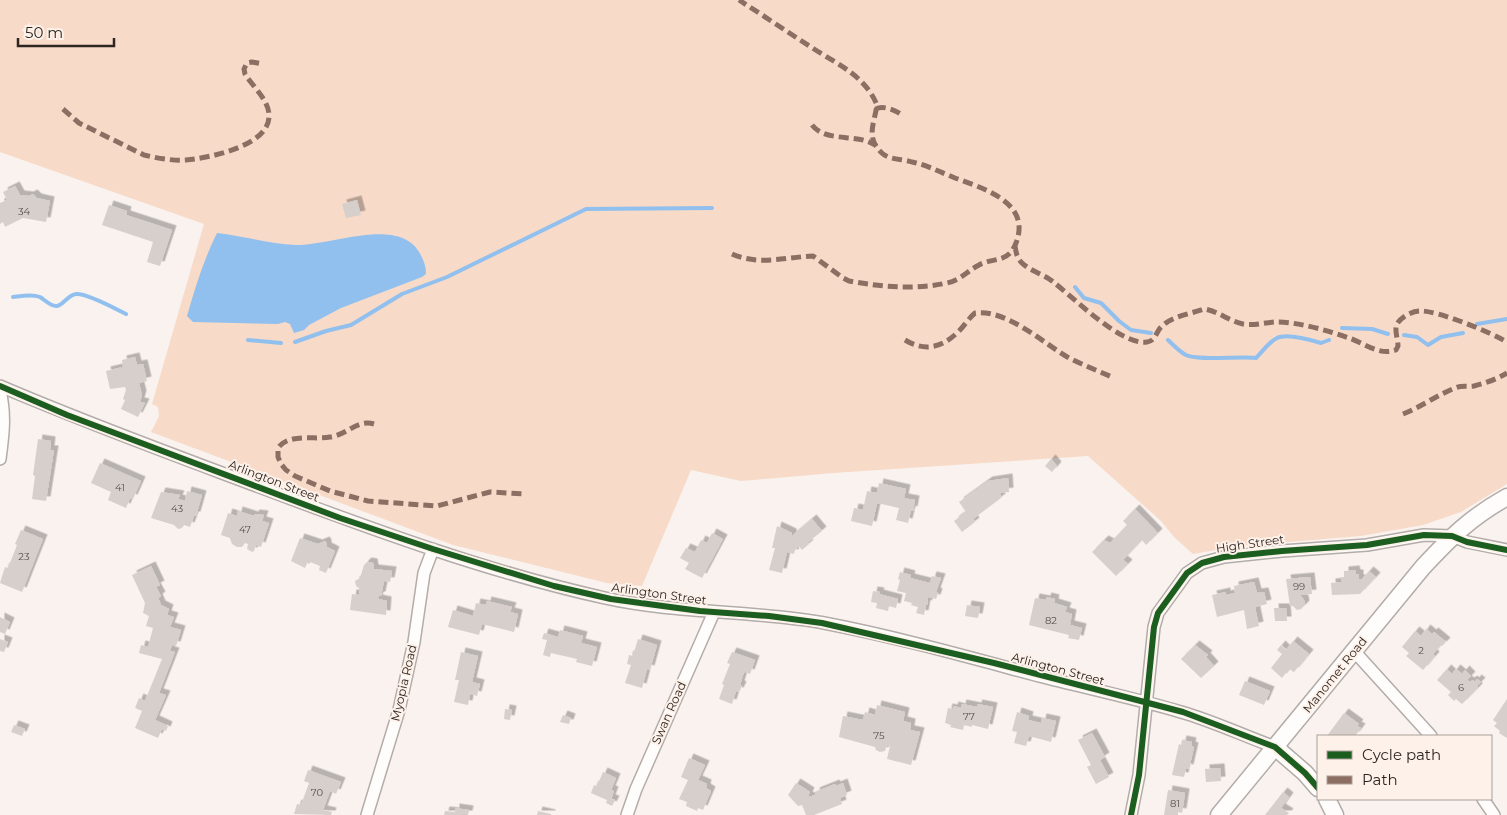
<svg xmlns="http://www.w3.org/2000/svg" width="1507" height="815" font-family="Montserrat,sans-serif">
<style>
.green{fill:#f7dac8}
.water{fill:#91c0ef}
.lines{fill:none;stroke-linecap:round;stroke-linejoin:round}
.stream{stroke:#91c0ef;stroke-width:4}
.building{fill:#d6cfcb;filter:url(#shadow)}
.street-casing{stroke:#b3aca8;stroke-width:14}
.secondary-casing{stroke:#b3aca8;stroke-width:19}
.street{stroke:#fefdfc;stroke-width:11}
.secondary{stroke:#fefdfc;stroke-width:16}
.quiet{stroke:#8d6e63;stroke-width:5;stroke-dasharray:10 5;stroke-linecap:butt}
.cycleway-casing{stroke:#fef1e9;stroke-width:9}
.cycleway{stroke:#1b5e20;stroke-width:6}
.labels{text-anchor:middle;stroke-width:4;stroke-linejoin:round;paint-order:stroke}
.number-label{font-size:10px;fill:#56504b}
.street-label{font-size:12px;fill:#2c2520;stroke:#fef1e9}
</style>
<defs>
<filter id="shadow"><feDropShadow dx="4.5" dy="-4.5" stdDeviation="0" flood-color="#0004"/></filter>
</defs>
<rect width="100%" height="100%" fill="#f9f2ee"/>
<path class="green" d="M0,0H1507V484L1461,512L1423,525L1361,536L1239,546L1193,554L1174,537L1161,521L1088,456L833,473L741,481L691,470L642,586L607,583L453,545L151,432L159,416L158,407L152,404L204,224L0,152Z"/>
<path class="water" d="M217,233C244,236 270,244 296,245C329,246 398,216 419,252C423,259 426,265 426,274L422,277L341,308L309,325L304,330L294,333L290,324L285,322L278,324L193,322L187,316C195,288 204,259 217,233Z"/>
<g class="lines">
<path class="stream" d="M1075,287L1084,298L1101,303L1119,321L1131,330L1151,333
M13,297C22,296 32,294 40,297C45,300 51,307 57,306C63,305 68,295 76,294C87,293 116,309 126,314
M1477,324L1507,319
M1342,328L1372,329L1388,334
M1404,335L1417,337L1428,345L1441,337L1463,333
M248,340L281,343
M1168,340C1173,345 1180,352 1186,355C1198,361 1239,356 1256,358C1262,352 1269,342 1277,338C1287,333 1311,340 1321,343L1329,340
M295,342L326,331L351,325L402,294L447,277L586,209L712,208"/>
</g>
<path class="building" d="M15,186L20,195L29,196L33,194L37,198L50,201L46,222L23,218L5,227L3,222L0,224V203L7,200L3,192Z
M357,200L361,215L346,218L342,204Z
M109,205L127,211L126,215L172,230L160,266L147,262L153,242L102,225Z
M135,357L137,365L143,364L147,381L139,383L142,395L140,402L145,403L138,417L121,409L125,400L123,399L126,390L125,387L110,389L106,371L123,367L122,360Z
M38,439L51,441L50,450H54L46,501L32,499L35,476L33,475Z
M1051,459L1057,466L1052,472L1045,466Z
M100,463L141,481L133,499L130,498L126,508L108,500L111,492L91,483Z
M1008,478L1009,492L1000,493L1001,498L973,519L975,522L962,532L954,521L966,512L959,502L988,481Z
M879,483L906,489L904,498L915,500L913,511L911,510L908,523L896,520L899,508L877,503L872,526L851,521L854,508L863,510L867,491L877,493Z
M187,491L202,495L196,516H194L190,527L184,525L182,528L178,529L174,525L151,518L161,492L180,495L178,499L185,501Z
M1135,509L1158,533L1146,545L1142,540L1123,560L1128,564L1116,576L1092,552L1104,540L1110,543L1127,525L1123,521Z
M238,511L254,516L255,514L264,515L262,521L269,523L261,547L256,545L254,551L252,552L247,549L248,544L245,543L242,547H237L232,544L230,538L221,535L228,513L237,516Z
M812,519L822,531L807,543L809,544L802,550L799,546L795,550L794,554L787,552L782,573L769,570L775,548H772L777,526L792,533V536Z
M21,530L43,539L22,592L0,583L5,567L8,568L17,545L15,544Z
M712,533L723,539L702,578L685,569L689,563L680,558L686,548L695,552L701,540L707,543Z
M300,538L318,544L325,541L327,544V547L335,551L326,573L319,570L320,566L308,561L305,568L291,561Z
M367,562L373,563L374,569L392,571L390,582L384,581L381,596H379L378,599L387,601L386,615L350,610L352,594L359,595V588L356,586L355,581L360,578L364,565Z
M151,566L160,585L156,587L161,596L158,598L161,605L169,609L167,615L174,617L170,627L181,630L176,646L172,645L170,651L175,652L159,693L166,695L155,720L168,726L166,731L162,729L158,738L135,728L142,711L135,708L139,698L145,701L162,659L139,653L141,645L148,647L153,628L146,626L149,616L143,613L145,603L132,575Z
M1355,570L1356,574H1359V579H1362L1369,571L1376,577L1360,594L1332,595L1331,583L1342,582L1341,577H1344V571Z
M900,572L911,575L910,578L930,583L932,576L941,578L936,592L938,593L936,599L928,597V605L926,604L924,615L916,613L918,607L911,605L912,603L904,601L906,593L897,591L900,580L898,579Z
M1310,577L1312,594L1300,595L1304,600L1305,605L1301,609L1297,610L1293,606H1290L1286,579Z
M1254,582L1257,593L1264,592L1267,604L1255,607L1259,626L1247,629L1244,610L1217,617L1212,595L1226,592V595L1235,593L1234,586Z
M873,591L880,592L879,594L898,599L896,608L889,606L888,611L876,608L877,603L871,602Z
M1047,597L1055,599L1054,603L1067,607L1065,612L1072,614L1070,625L1082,628L1079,640L1068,638L1069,635L1029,625L1035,598L1046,600Z
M487,601L512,607L510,612L518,614L514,632L482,624L479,635L448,627L453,610L473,616L476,603L486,605Z
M967,605L980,607L978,618L965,616Z
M1274,608H1286L1287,621H1275Z
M0,617L10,622L5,634L0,632Z
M1426,629L1432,634L1434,632L1446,642L1442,646L1441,645L1433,654L1435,656L1423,670L1406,656L1409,653L1402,647L1415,631L1421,636Z
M560,630L583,636L581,643L597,647L592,666L576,662L577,659L551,653L550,657L543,655L547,640L542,639L544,633L558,637Z
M0,639L8,642L4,652L0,651Z
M638,639L657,645L650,670L647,669L642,688L625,683L631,665L627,664L629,655L633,656Z
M1293,641L1309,654L1294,672L1289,669L1282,678L1271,668L1282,654L1277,650L1281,645L1286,650Z
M1195,645L1208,655L1206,657L1214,666L1201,678L1181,659Z
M461,652L478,656L472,682L480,684L477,696L470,694L468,705L454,702L459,680H455Z
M732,652L755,660L750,674L744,672L740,685L742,686L739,692L736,691L732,704L719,699L724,685L722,684L730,664L727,663Z
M1447,669L1452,674L1456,669L1462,674L1465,670L1471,676L1467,680L1470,682L1473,680L1475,682L1477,679L1481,682L1477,686L1478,688L1462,704L1456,699L1454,701L1448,695L1451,692L1437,680Z
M1245,681L1270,691L1264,705L1239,695Z
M1507,699V738L1499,733L1500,731L1494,726L1497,723L1493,720Z
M962,704L977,707L978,704L993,707L988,729L972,725V727L964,725L963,730L950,727L951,725L945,723L948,708L953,709L954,706L961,708Z
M877,705L905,712L903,721L911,723L910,730L920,732L911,765L887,759L890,746L887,745L885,751L880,752L876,750L875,747L839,737L843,716L863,720L865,712L875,715Z
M505,709L512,710L510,720L504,719Z
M1017,712L1029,716L1028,720L1041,723L1042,718L1056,721L1051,742L1029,736L1026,746L1014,743L1017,732L1012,731Z
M1344,713L1359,724L1357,726L1361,728L1355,736H1327Z
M563,715L571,718L569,724L560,722Z
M14,725L25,729L22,736L11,732Z
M1092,733L1105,757L1100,760L1109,777L1096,784L1087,767L1091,765L1078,740Z
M1182,740L1192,742L1191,746L1194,747L1189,769L1186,768L1184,777L1172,775L1179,744L1181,745Z
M689,758L705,765L698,780L707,784L706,788L711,791L703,810L698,808L697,811L686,806L687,802L679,799L688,780L681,777Z
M1220,768L1221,781L1206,782L1205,769Z
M308,770L341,782L336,794L330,791L323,810L332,812L331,815L294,814L297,804L301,805L309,783L304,781Z
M603,772L616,778L611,790L614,791L611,799L615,800L612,806L606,803L607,800L591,793L594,785L597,786Z
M796,783L810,792L808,796L810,797L816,794L815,792L835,784L836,786L843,783L847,795L840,798L842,804L814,815H806L802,805L798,806L788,795Z
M1168,790L1185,793L1182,813L1178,812V815H1164Z
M1283,792L1289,797L1281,808L1289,813L1287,815H1265Z
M455,808L469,810L468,815H444L445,811L455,812Z
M538,811L551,814V815H537Z"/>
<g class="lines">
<defs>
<path id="street" d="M0,386C86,423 174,455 262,488C374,530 488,572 605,598C677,614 752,610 824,623C897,637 968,657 1039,676C1086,688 1134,698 1181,712C1213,721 1244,736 1275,747
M0,391C6,415 3,436 0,459
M1354,651L1431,736
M1483,799L1494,815
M367,815L399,710L414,642L424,573L433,549
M627,815L636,789L714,612
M1131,815L1139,775L1154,627L1158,613L1187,573L1202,563L1224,557L1282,551L1367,545L1424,535L1452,536L1467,542L1507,550"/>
<path id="secondary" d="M1275,747L1305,773L1318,788
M1327,799L1335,815
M1219,815L1423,567C1451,537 1471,517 1507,497"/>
</defs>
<use href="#street" class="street-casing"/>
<use href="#secondary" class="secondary-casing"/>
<use href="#street" class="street"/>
<use href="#secondary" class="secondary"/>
<path class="quiet" d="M63,109L79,123L144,155C157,158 172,161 186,160C209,158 268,146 269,117C270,101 253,87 245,74L244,69L247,63L252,62L263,64
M876,109C883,105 895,110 902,115
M812,125C826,143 857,133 875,145
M1015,246C1016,253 1017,258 1022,263C1030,271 1043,274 1052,281C1072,296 1121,346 1147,342C1156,341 1156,331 1162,326C1173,316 1190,314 1204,309C1218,311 1229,321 1243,324C1255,326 1266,322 1277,322C1299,322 1329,331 1349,338C1364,343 1379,356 1396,350L1398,346C1398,339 1394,330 1397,324C1401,317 1412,311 1420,311C1437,310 1492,333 1507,342
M732,254C759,266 786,257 813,256L843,278L849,281C883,287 914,290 947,283C961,280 967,271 979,265C993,257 1008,264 1016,243C1032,202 982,188 955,178C940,172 927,165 912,162C903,159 891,160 883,154C865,138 874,125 877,105C865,76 839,65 814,49C789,33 764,16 739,0
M905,340C925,352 942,348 959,331C965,325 969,318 975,313C1007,309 1043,343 1069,358C1083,365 1098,371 1112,377
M1403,414C1421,407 1437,395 1455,388C1461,385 1468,387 1474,386C1486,383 1497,379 1507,373
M374,424C357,419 347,435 330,437C315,440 288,433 278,448V457L281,464L286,470L295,476L330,491L368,501L437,506L490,492L526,494"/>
<defs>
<path id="cycleway" d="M0,386L67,415L340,518L433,549L554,586L611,599L700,611L769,616L822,623L994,663L1183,712L1275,747L1305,773L1318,788
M1131,815L1139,775L1154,627L1158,613L1187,573L1202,563L1224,557L1282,551L1367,545L1424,535L1452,536L1467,542L1507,550"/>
</defs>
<use href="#cycleway" class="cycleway-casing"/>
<use href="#cycleway" class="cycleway"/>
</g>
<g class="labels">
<g class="number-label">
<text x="24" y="215">34</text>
<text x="120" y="491">41</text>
<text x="177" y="512">43</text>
<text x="245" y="533">47</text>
<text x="24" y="560">23</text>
<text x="1299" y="590">99</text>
<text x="1051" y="624">82</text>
<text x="1421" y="654">2</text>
<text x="1461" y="691">6</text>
<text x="969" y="720">77</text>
<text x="879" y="739">75</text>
<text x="317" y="796">70</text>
<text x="1175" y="807">81</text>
</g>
<g class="street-label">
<text transform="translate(274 481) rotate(21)" y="4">Arlington Street</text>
<text transform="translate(1250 544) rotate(-8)" y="4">High Street</text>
<text transform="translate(659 594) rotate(8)" y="4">Arlington Street</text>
<text transform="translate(1058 669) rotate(15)" y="4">Arlington Street</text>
<text transform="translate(1335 675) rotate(-51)" y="4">Manomet Road</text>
<text transform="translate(404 683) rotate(-77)" y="4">Myopia Road</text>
<text transform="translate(669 713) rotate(-66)" y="4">Swan Road</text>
</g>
</g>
<rect x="1317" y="735" width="175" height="65" fill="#fef1e9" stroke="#aa9f99"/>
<rect x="1327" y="751" width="25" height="8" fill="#1b5e20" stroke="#aa9f99"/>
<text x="1362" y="760" font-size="15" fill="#2c2520">Cycle path</text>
<rect x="1327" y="776" width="25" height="8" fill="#8d6e63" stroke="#aa9f99"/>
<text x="1362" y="785" font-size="15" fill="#2c2520">Path</text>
<path d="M18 38v8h96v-8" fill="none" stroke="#2c2520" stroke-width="2.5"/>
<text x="25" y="38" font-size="15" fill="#2c2520" stroke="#fef1e9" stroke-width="4" paint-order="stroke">50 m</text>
</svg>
